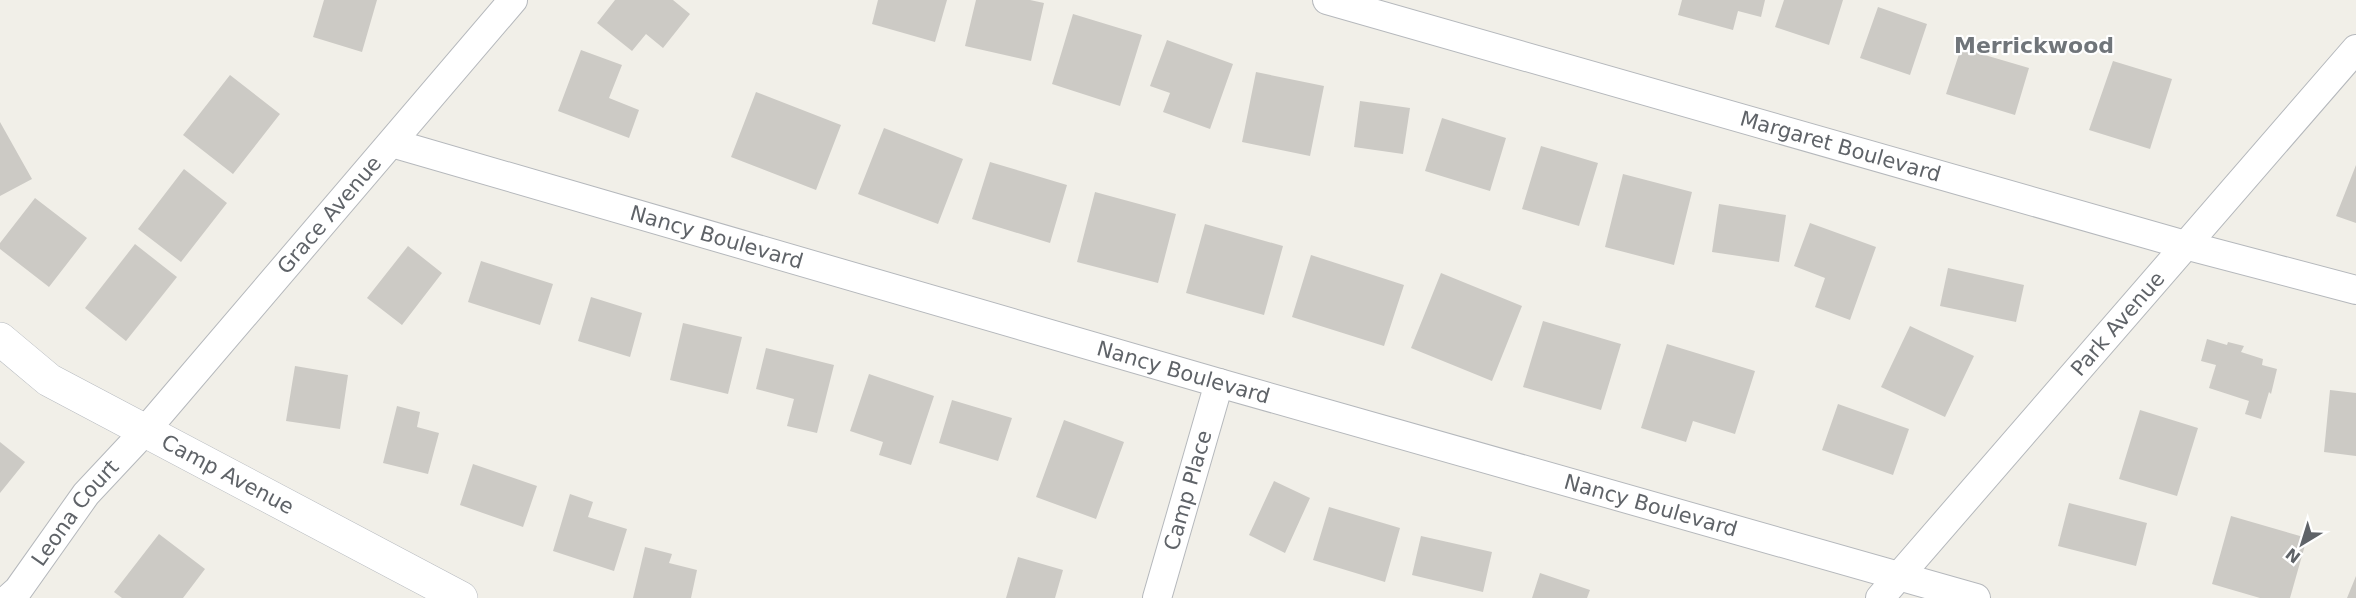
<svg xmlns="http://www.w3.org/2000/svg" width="2356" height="598" font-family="'DejaVu Sans',sans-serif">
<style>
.building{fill:#cccac5}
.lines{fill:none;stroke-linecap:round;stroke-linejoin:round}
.street-casing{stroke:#b5b8bc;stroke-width:30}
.secondary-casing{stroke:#b6babf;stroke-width:34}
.street{stroke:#fff;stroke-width:28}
.secondary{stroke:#fff;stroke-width:33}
.labels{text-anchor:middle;stroke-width:4.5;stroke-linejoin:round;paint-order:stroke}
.street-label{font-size:21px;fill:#5f6368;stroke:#fff}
.neighbourhood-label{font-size:22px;font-weight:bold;fill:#70757a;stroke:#fff}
</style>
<rect width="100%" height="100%" fill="#f1efe8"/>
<path class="building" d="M324,0H377L362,52L313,37Z
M615,0H673L690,14L663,48L646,34L632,51L597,23Z
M878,0H947L935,42L872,24Z
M976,0H1030L1044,3L1031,61L965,46Z
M1682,0H1765L1761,17L1738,11L1733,30L1678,15Z
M1784,0H1843L1829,45L1775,27Z
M1878,7L1927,24L1910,75L1860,58Z
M1073,14L1142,35L1120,106L1052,84Z
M1167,40L1233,64L1210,129L1163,112L1170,93L1150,86Z
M1961,48L2029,68L2015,115L1946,94Z
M581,50L622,65L609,98L639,110L629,138L558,111Z
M2113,61L2172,79L2150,149L2089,130Z
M1256,72L1324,86L1310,156L1242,142Z
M230,75L280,114L233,174L183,135Z
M756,92L841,125L816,190L731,157Z
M1360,101L1410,108L1403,154L1354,147Z
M1442,118L1506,138L1490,191L1425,171Z
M0,122L32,179L0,196Z
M884,128L963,159L938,224L858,194Z
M1541,146L1598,163L1579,226L1522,209Z
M990,162L1067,185L1050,243L972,219Z
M2356,165V223L2336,216Z
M184,169L227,203L181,262L138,229Z
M1623,174L1692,192L1674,265L1605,247Z
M1095,192L1176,214L1158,283L1077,262Z
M35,198L87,238L49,287L0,249V243Z
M1719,204L1786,215L1779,262L1712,252Z
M1810,223L1876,247L1850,320L1815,307L1825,278L1794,266Z
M1205,224L1283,246L1264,315L1186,293Z
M135,244L177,277L126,341L85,308Z
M408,246L442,273L402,325L367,298Z
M1311,255L1404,285L1384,346L1292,317Z
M481,261L553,284L540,325L468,302Z
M1948,268L2024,285L2016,322L1940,306Z
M1441,273L1522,306L1492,381L1411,348Z
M591,297L642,313L630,357L578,341Z
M1543,321L1621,344L1601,410L1523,387Z
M683,323L742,337L728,394L670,380Z
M1910,326L1974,356L1945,417L1881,387Z
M2207,339L2227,345L2228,342L2244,346L2241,352L2263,359L2262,365L2277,369L2271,394L2269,392L2261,419L2245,414L2249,401L2209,388L2216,365L2201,361Z
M1667,344L1755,371L1735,434L1693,421L1686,442L1641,428Z
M766,348L834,365L817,433L787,426L794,399L756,389Z
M295,366L348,375L340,429L286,421Z
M869,374L934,396L911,465L879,455L883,442L850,431Z
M2330,390L2356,393V456L2324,452Z
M952,400L1012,418L998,461L939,443Z
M1838,404L1909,429L1893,475L1822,450Z
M397,406L420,412L417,427L439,433L428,474L383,463Z
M2140,410L2198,428L2177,496L2119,479Z
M1064,420L1124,442L1096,519L1036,497Z
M0,442L25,462L0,493Z
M473,464L537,486L523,527L460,505Z
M1274,481L1310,498L1285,553L1249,535Z
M570,494L593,502L588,517L627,529L614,571L553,551Z
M2069,503L2147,523L2136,566L2058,546Z
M1329,507L1400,528L1385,582L1313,560Z
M2231,516L2307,538L2290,598H2260L2212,584Z
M159,534L205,569L183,598H122L114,592Z
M1421,536L1492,552L1483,592L1412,575Z
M645,547L672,554L669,563L697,570L691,598H633Z
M1018,557L1063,570L1055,598H1006Z
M1540,573L1590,590L1587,598H1532Z
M2356,576V598H2347Z"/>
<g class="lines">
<defs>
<g id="street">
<path id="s1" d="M1327,0L2185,245L2356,290"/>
<path id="s2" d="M392,143L1219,383L1976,598"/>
<path id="s3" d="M9,598L18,590L86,494L145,431L513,0"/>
<path id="s4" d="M1157,598L1219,383"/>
<path id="s5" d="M1880,598L2356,49"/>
</g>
<g id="secondary">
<path id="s6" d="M0,339L49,380L461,598"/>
</g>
</defs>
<use href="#street" class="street-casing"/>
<use href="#secondary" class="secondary-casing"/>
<use href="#street" class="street"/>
<use href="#secondary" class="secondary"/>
</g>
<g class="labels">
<g class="street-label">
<text dy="7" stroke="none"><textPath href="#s1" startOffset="534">Margaret Boulevard</textPath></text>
<text dy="7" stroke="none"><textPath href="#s3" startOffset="500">Grace Avenue</textPath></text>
<text dy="7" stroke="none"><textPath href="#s2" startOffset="338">Nancy Boulevard</textPath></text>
<text dy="7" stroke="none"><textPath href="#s5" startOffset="363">Park Avenue</textPath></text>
<text dy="7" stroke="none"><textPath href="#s2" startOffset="824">Nancy Boulevard</textPath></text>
<text dy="7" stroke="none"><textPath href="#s6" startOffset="266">Camp Avenue</textPath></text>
<text dy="7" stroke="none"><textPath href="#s4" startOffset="112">Camp Place</textPath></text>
<text dy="7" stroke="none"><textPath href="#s2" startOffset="1310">Nancy Boulevard</textPath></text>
<text dy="7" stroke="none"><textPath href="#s3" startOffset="108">Leona Court</textPath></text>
</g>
<g class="neighbourhood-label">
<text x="2034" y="53">Merrickwood</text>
</g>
</g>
<g transform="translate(2302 544) rotate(218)" stroke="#ffffff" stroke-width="4.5" paint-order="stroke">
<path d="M0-4.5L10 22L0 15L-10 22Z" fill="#5f6368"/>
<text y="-9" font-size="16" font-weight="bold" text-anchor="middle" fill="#5f6368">N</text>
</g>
</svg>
